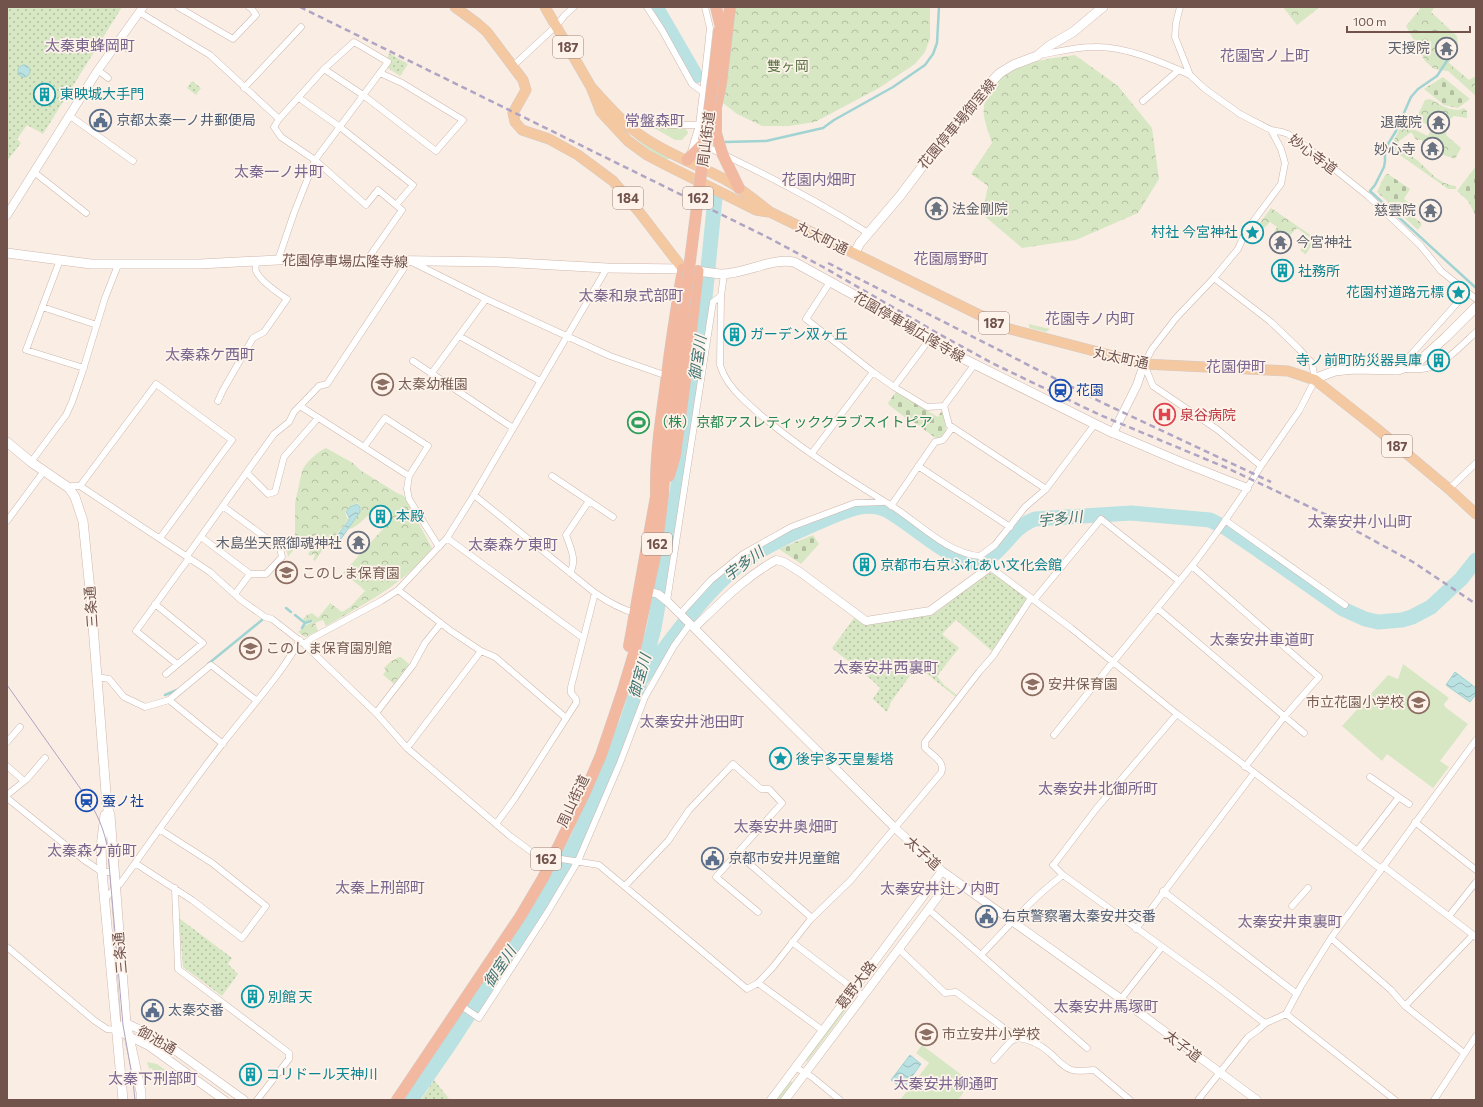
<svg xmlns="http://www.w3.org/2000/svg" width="1483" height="1107" font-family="Commissioner,'Noto Sans JP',sans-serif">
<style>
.green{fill:#d7e7c4}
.forest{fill:url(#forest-crowns)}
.cemetery{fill:url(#cemetery-stones)}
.park{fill:url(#park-dots)}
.water{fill:url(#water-waves);stroke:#a1d3d3}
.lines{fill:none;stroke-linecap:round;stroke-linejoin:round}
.stream{stroke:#a1d3d3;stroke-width:2.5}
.river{stroke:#bae2e2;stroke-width:15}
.minor-casing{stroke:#cdb7ae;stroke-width:7}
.tertiary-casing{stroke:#cdb7ae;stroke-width:9}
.secondary-casing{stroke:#cfb6ac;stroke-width:10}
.primary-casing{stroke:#d4cbc9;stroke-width:11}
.trunk-casing{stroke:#d4cbc9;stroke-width:12}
.minor{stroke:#fff;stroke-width:6}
.tertiary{stroke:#fff;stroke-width:8}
.secondary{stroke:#fff;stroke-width:9}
.primary{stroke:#f4c8a1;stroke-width:10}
.trunk{stroke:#f2b8a0;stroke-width:11}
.tram{stroke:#afa4c3;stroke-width:1}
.rail{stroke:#afa4c3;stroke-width:2.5;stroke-dasharray:6 4;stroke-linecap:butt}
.trunk-bridge-casing{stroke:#d4cbc9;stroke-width:12;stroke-linecap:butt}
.trunk-bridge{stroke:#f2b8a0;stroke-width:11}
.labels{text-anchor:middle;stroke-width:3.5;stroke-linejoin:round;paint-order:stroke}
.shield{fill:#fdf3ea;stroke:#9b837b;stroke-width:1}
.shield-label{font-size:13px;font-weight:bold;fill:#71534c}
.worship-label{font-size:14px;fill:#5b616d;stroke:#fdf3ea;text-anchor:end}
.park-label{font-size:14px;fill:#5b7644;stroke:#fdf3ea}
.culture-label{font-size:14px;fill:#0d838f;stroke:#fdf3ea;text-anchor:start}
.service-label{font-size:14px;fill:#4e5e75;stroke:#fdf3ea;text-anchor:start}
.street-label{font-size:14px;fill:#71534c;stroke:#fdf3ea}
.education-label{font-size:14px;fill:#785e54;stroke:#fdf3ea;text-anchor:start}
.transit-label{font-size:14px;fill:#164399;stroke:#fdf3ea;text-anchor:start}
.health-label{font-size:14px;fill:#be3a42;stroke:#fdf3ea;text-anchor:start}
.leisure-label{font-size:14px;fill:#27864d;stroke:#fdf3ea;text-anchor:start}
.neighbourhood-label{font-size:15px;fill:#79648d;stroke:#fdf3ea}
.water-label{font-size:15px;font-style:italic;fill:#417575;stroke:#fdf3ea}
</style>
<defs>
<pattern id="forest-crowns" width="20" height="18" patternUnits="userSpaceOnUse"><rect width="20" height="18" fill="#d7e7c4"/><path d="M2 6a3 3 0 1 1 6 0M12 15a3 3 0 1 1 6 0" fill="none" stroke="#b3bea1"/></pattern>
<pattern id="cemetery-stones" width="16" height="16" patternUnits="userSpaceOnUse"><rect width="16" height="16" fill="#d7e7c4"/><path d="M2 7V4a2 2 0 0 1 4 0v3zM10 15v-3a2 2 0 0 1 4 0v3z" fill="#b3bea1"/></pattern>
<pattern id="park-dots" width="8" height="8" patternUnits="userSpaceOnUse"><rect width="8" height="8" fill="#d7e7c4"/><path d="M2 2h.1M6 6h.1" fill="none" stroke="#b3bea1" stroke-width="1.8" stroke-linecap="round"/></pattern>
<pattern id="water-waves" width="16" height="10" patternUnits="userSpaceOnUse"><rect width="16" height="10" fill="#bae2e2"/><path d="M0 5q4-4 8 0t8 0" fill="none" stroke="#9cbab9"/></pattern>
</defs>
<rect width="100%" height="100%" fill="#faeee4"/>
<path class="green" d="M654,128H682L687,130L688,133L682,140H675Z
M632,136L670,158L667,160L656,155Z
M1029,324L1050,329L1046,332L1030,328L1029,326Z
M1403,664L1449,698L1444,704L1445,707L1468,724L1440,761L1449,767L1433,788L1387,754L1382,761L1342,726L1388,675L1398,679Z
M850,1000L852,1002L807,1062L806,1060Z
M922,1045L971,1082L958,1100H900L929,1063L916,1053Z
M147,1062L157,1064L171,1074L163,1078L154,1075L152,1068L149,1069Z
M791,1081L793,1083L780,1100H776Z"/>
<path class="forest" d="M734,7H930V38L925,52L915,64L879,88L815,122L789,126H762L737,114L723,103Z
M1283,7H1320L1297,25Z
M1418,7H1435L1431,12L1457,36L1458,45L1449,63L1469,80L1476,76V96L1448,71L1434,69L1425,61L1406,26L1420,9Z
M1075,55L1118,86L1152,128L1159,179L1138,213L1076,240L1022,248L982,214L988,186L971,174L992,143C989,132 982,118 984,107C984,102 988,97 990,93C1005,63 1045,59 1075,55Z
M1430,99C1440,104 1453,114 1464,108L1467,111V118L1454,116L1447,122L1446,135L1461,148L1455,159L1441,154L1428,138L1431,147L1426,150L1422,148L1423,143L1422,140H1416L1412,133H1410L1399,141V148C1404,154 1411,155 1417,160C1430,171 1438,184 1456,186V189H1448L1397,153L1393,152L1390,150L1395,138L1402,124L1428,136L1432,127L1416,119L1425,100Z
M1271,208L1315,238V240L1306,254H1305L1300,250L1309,237L1297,228L1287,238L1276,236L1274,232L1277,227L1270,222L1264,228L1260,227L1259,224Z
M326,448L353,463L360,470L397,493L404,496L432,548C406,583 364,604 326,626L323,620L315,623L318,631L305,637L298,632L306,625L313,622L312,620L305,622L303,619L307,615L312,613L318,618L330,603L342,612L350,607L365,591L360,586L343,573L391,520L381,510L376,508C370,513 355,530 348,529L361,509L358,503C352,505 349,507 345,512L348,520L331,542L325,546L315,561L313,560L315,555L313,554L310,556L308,554L310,551L309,547L303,549L298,544L288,557L285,544L295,536V503L302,471C306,462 317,452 326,448Z
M399,657H401L409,664L394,684L383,675L386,670L384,668L390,662Z"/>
<path class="cemetery" d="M1443,77L1470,99L1458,108L1444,105L1424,89Z
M1476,166V216L1468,201L1457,191Z
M1388,174L1410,189L1404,199L1411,204L1407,211L1422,224L1418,230L1377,192L1385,175Z
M896,392L938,417L941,412L945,416L946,433L941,438L937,439L933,436L908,418L907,419L889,405L888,403Z
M813,535L819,544L801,564L779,549Z"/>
<path class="park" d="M7,7H122L43,134L27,125L17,139L21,143L7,161Z
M389,53L408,64L400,76L385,66Z
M192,81L201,88L196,95L187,88Z
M993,573L1028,599L992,651L956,620L942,634L959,648L937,676L944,685L958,696L956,697L917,666L891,702L887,712L873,699L880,688C866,673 848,662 832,648L854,618L865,625L933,615L985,574Z
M179,918L232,958L228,964L238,974L222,996L183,967Z
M434,1080L450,1100H421Z"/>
<path class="water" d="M18 71a6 6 0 1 1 12 0a6 6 0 1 1-12 0Z
M357,504L360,507V512L338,543H333L334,540L349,520V517L346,512L350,507Z
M1455,672L1476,688V694L1470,702L1446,685Z
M910,1055L921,1064L903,1089L891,1080Z"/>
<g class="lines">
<path class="stream" d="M1454,50L1437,76L1418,89L1411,97L1396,131L1385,149V161L1384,167L1375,185L1370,191L1476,288
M725,142L766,141L823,128L834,120L893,87L925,65L933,54L937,43L939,7
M286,608L291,612
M295,615L305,623L311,621
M302,628L305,623
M208,664L262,620
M165,695L177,690"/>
<path class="river" d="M656,7L696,76
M640,681C672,640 700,597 740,564C745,559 752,556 758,552C780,539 802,529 826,519C843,512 865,501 884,509C906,519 954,564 975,562C994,560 1003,544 1015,532C1021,526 1027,522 1035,519L1131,513L1210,520L1226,528L1254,547L1343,609L1365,619L1378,622L1402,620L1412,617L1431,607L1461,579L1476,560
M411,1100L451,1042L487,986L546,898L578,838L590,811L627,722L640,681L654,628L674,515L682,456L700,348L715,198"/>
<defs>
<path id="minor" d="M178,7L233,39L256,15L251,8L249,7
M647,7L662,30L692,84L703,92
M1180,7L1176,23L1175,37L1190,75L1205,89L1240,114L1271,130L1282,132L1288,134L1308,148L1368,196L1420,245L1441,271L1476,299
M139,12L210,55L279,119
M117,42L128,49
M1039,55C1057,52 1075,47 1094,47C1126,46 1161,62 1190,75
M513,66L556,26L565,15L574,7
M324,69L363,95L436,151L463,120L402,83L380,73
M98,70L108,78
M244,88L301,27
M299,98L340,127L413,185L396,205
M1143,101L1179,70
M70,116L133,161
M646,125H699
M694,141C754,168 813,198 868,233
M690,155L699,125L703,92L710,28L705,7
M34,172L86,213
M60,260L26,350L84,368
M278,260L294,213L315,160L388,62L354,42L324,69L279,119L274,127L281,137L315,160L366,205L378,190L402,210L367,260
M412,262L486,299L610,356L667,376
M724,274L721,296L720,365C724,379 733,390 744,400C785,439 843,476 892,506C919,523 948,554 980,556L995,545L1025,507L1046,489L1095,424
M1214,278L1271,322L1299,349L1312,363L1315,380L1299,411L1261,466L1244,493L1220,528L1195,562L1113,662L1177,714L1381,869
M1467,292L1408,358L1402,369C1410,369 1419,370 1427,368C1444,365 1463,344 1476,332
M42,307L97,325
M459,336L540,381
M413,361L513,428
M873,372L894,387L929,340
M431,374L486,299
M894,387L927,407L944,406L974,365
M218,401L223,390L253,338L264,332L287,299C278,293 260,281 256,271C255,268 256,264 256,261
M300,406L409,476
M944,406L949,425L1046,489
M364,447L385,418L428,446L409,476L407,489L409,499L439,547
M812,453L873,372L806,319L830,282
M31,462L66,415L72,402L82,373L105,298L118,265
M918,466L1010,527
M1261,466L1218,430L1153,386L1144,364L1152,349L1176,318L1214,278L1238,249L1246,231L1281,184L1285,163L1281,149L1271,130
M247,473L268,494L275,492L284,457L318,418
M552,476L613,517
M80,486L156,384L232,440L160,538
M69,488L72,486H80L189,558L210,572L241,600L265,617L272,619L304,644L376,713L407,748L510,836L536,855L599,865L747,989L758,983L773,967L810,920L851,880L941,773C946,762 932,755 925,748V742L979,672L993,656L1031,598
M1449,489L1476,463
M474,495L595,593C608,602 620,609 635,613
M891,506L935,442L943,440L952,428
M1225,520L1345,605
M7,521L44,471
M201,537L250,574H266L282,557L280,548L224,507
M447,538L583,638
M187,556L274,434L289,422L294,412L319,386L327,384L408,262
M980,556L990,567L1071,628L1113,662L1054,735
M1192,566L1319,677L1284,717L1245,767
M570,573C577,560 571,549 566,535L589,501
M398,590L451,631L481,651L495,657L566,718
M235,594L250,574
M1034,600L1101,519L1179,581
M667,601L713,302L721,296
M155,604L203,643L166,674
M1157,608L1304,733
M680,614L711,580L743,554L791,527L855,503L883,502
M304,644L312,638L381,601L398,590L447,538L474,495L607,268
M177,664L136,631L189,558
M97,677L109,679L124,697L145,707L169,700L211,665L257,701
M169,700L223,744
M376,713L413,665L425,643L441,623
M7,742L20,727
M407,748L481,651
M7,766L24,781
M1370,777L1409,804
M7,795L27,779L45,758
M7,798L84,860L102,872H113
M1415,822L1476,870
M496,824L515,798L576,703V699L571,693V687L595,593
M1357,851L1399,797
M737,853L812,918
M135,863L192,900L242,938L266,906L212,863L159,829
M1383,866L1476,937
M1063,875L1053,865L1055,863L1096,809L1177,714
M625,886L668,841L689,810L733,764L761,789H769L782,803L716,877L758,912
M175,888L178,969L289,1053V1059L257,1100
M1163,891L1297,994
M105,899L115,888L120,884C154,837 187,789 223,743C249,709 279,678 300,640
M1292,906L1308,888
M928,909L1087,1048
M1449,916L1476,882
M1136,929L1254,773
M1331,938L1391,990L1405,1006L1464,1053
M792,942L863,996
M7,947L95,1021L107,1029L116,1030
M899,949L945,993L956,992L1017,1038C1030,1039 1040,1044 1050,1053C1057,1059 1062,1067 1072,1070C1078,1072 1087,1070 1094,1070L1130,1100
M981,955C1007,928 1032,898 1063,875L1211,982L1262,1021L1266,1023
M758,983L822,1030
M1121,999L1162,947
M460,1005L479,1018L547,913L578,861L620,763L645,697L674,646L690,624
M1405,1006L1473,935
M1286,1014L1395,1100
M994,1060L1010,1042L1017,1038
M795,1067L812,1077L840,1100
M1198,1100L1248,1037L1258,1030L1266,1023L1286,1014L1301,986L1331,938L1476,740
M1434,1100L1476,1036"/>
<path id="tertiary" d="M7,215L98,70L143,7
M1144,364L1137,385L1113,433L1181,462L1247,488
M644,590L658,594L667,601L895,828L942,871L1121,999L1257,1100
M694,628C719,604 745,577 776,560L784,562L800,572L866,621L930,611L990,567
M224,1100L149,1046L116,1030L126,1023L158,1038L244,1100
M771,1100L942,871
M785,1100L952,878"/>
<path id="secondary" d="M7,253L91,264H200L297,259L498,262L607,268L683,269
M854,254L860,243L900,196L946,135L989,84L1000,73L1013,65L1037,56L1049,46L1073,32L1103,7
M698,271C706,272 715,274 723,274C748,273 770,258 794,262L856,296L956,355L1113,433
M1315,380L1319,377L1335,371L1354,369L1398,370L1416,364L1446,337L1476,307
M7,442L31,462L69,488L75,497L83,521L91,600L107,806L110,815L126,1023L141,1092V1100
M105,815L101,847L102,872L123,1100"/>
<path id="primary" d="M455,7L478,24L487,32L523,80L526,90L513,113L515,122L522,130L549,139L578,155L613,181L640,213L683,269L691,270
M545,7L591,87L601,112L628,141L647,155L666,165L756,210L768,212
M591,87C605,102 619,119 636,132C663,152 696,164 726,180C742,189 756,201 770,212L1006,328L1144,364L1288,371L1315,380L1376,428L1449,489L1476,514"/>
<path id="trunk" d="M716,7L720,24
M730,7L721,84L716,108V133L722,153L739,188
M713,80L719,31
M687,160L709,138
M669,476L675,456L687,367L698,271
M656,496C655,460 660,425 665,390C670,349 676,309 683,269
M629,646L656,496
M397,1100L520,917L543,878L586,790L601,755L622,693L635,650L656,552L663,496L665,462L683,316"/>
</defs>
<use href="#minor" class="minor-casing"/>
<use href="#tertiary" class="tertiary-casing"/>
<use href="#secondary" class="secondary-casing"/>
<use href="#primary" class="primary-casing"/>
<use href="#trunk" class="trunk-casing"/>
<use href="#minor" class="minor"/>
<use href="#tertiary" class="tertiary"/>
<use href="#secondary" class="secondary"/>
<use href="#primary" class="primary"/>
<use href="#trunk" class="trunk"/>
<path class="tram" d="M7,685L85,795C97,813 105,830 108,852L123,1025L133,1081L135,1100"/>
<path class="rail" d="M300,7L769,238L825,268L939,334L992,363L1100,415L1227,468L1327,515L1413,562L1476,604
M828,263L1105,404L1271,482"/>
<defs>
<path id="trunk-bridge" d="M683,316L713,80"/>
</defs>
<use href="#trunk-bridge" class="trunk-bridge-casing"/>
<use href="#trunk-bridge" class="trunk-bridge"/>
</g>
<defs>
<symbol id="temple-ring" viewBox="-11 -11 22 22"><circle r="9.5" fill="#fdf3ea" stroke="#6b7280" stroke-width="1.5"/><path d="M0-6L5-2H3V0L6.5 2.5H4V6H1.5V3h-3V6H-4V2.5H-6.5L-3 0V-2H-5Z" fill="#6b7280"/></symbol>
<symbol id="building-ring" viewBox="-11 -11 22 22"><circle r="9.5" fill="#fdf3ea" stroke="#0f9aa8" stroke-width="1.5"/><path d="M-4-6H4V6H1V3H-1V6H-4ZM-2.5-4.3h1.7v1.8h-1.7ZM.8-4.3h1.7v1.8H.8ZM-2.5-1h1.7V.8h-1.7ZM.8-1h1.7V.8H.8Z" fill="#0f9aa8"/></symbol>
<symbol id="civic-ring" viewBox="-11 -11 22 22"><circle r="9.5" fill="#fdf3ea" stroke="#5c6f8a" stroke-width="1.5"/><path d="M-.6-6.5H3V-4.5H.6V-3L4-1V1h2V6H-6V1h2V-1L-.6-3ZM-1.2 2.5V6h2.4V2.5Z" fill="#5c6f8a"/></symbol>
<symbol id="sight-ring" viewBox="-11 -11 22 22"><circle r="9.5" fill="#fdf3ea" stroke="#0f9aa8" stroke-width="1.5"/><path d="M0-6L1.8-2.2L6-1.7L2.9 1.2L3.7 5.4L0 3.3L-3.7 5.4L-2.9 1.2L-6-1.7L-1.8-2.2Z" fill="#0f9aa8"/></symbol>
<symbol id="school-ring" viewBox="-11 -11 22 22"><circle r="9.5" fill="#fdf3ea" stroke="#8d6e63" stroke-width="1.5"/><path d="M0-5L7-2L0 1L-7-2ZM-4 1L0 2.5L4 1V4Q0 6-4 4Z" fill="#8d6e63"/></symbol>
<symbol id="station-ring" viewBox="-11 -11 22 22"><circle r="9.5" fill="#fdf3ea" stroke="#1a4fb4" stroke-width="1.5"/><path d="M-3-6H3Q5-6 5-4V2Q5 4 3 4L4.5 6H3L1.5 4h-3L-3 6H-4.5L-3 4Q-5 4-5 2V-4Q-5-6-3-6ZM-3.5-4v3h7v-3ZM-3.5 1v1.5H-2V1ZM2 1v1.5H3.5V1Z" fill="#1a4fb4"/></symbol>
<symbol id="hospital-ring" viewBox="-11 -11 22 22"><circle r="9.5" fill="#fdf3ea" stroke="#e0444e" stroke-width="1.5"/><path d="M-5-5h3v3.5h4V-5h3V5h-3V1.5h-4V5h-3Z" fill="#e0444e"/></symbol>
<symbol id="stadium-ring" viewBox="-11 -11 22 22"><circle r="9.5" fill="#fdf3ea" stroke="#2e9e5b" stroke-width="1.5"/><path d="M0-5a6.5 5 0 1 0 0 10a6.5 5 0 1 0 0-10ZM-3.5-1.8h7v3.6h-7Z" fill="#2e9e5b"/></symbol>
</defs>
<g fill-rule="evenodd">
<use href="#temple-ring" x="1434" y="36" width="25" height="25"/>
<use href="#building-ring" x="32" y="82" width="25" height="25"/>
<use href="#civic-ring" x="88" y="108" width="25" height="25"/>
<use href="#temple-ring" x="1426" y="110" width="25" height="25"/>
<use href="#temple-ring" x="1420" y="136" width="25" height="25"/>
<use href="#temple-ring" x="924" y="196" width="25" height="25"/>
<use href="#temple-ring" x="1418" y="198" width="25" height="25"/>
<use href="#sight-ring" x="1240" y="220" width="25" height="25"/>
<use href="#temple-ring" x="1268" y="230" width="25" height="25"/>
<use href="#building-ring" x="1270" y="258" width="25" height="25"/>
<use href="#sight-ring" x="1446" y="280" width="25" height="25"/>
<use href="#building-ring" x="722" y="322" width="25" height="25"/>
<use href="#building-ring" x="1426" y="348" width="25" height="25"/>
<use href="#school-ring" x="370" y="372" width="25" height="25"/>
<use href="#station-ring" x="1048" y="378" width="25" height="25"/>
<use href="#hospital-ring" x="1152" y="402" width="25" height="25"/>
<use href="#stadium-ring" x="626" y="410" width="25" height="25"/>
<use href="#building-ring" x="368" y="504" width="25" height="25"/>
<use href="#temple-ring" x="346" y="530" width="25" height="25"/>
<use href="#building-ring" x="852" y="552" width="25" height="25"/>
<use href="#school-ring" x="274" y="560" width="25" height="25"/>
<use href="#school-ring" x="238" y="636" width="25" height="25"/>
<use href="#school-ring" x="1020" y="672" width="25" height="25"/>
<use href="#school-ring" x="1406" y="690" width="25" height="25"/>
<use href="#sight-ring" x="768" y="746" width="25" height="25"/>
<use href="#station-ring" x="74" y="788" width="25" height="25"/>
<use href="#civic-ring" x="700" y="846" width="25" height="25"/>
<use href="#civic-ring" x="974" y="904" width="25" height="25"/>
<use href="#building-ring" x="240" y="984" width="25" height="25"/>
<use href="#civic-ring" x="140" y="998" width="25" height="25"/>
<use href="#school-ring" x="914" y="1022" width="25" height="25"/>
<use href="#building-ring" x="238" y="1062" width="25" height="25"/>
</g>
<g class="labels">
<g class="shield">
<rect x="553" y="36" width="30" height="22" rx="3"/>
<rect x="613" y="187" width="30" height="22" rx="3"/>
<rect x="683" y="187" width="30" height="22" rx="3"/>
<rect x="979" y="312" width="30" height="22" rx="3"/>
<rect x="1382" y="435" width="30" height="22" rx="3"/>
<rect x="642" y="533" width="30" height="22" rx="3"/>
<rect x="531" y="848" width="30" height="22" rx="3"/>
</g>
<g class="shield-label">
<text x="568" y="52">187</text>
<text x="628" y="203">184</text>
<text x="698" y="203">162</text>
<text x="994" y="328">187</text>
<text x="1397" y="451">187</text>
<text x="657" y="549">162</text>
<text x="546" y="864">162</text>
</g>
<g class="worship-label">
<text x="1430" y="53">天授院</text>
<text x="1422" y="127">退蔵院</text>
<text x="1416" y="154">妙心寺</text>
<text x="952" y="214" text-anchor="start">法金剛院</text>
<text x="1416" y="215">慈雲院</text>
<text x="1296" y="247" text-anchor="start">今宮神社</text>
<text x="342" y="548">木島坐天照御魂神社</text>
</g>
<g class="park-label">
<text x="788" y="71">雙ヶ岡</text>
</g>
<g class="culture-label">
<text x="60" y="99">東映城大手門</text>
<text x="1238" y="237" text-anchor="end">村社 今宮神社</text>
<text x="1298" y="276">社務所</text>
<text x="1444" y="297" text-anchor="end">花園村道路元標</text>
<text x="750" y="339">ガーデン双ヶ丘</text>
<text x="1422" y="365" text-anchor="end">寺ノ前町防災器具庫</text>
<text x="396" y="521">本殿</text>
<text x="880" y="570">京都市右京ふれあい文化会館</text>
<text x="796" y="764">後宇多天皇髪塔</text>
<text x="268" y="1002">別館 天</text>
<text x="266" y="1079">コリドール天神川</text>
</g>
<g class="service-label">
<text x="116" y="125">京都太秦一ノ井郵便局</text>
<text x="728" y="863">京都市安井児童館</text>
<text x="1002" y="921">右京警察署太秦安井交番</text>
<text x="168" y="1015">太秦交番</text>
</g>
<g class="street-label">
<text transform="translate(957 124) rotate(-50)" y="5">花園停車場御室線</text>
<text transform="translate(706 139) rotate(-83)" y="5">周山街道</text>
<text transform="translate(1313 154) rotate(37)" y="5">妙心寺道</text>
<text transform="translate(822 238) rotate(26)" y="5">丸太町通</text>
<text transform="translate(345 261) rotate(1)" y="5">花園停車場広隆寺線</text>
<text transform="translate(909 327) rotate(30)" y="5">花園停車場広隆寺線</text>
<text transform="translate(1121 358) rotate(12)" y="5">丸太町通</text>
<text transform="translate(91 607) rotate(-94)" y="5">三条通</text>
<text transform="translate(573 801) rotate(-65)" y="5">周山街道</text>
<text transform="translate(923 853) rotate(42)" y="5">太子道</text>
<text transform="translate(120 953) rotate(-95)" y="5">三条通</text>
<text transform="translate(856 985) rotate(-53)" y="5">葛野大路</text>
<text transform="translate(157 1040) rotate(30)" y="5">御池通</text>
<text transform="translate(1183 1046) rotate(37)" y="5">太子道</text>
</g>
<g class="education-label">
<text x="398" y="389">太秦幼稚園</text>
<text x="302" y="578">このしま保育園</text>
<text x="266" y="653">このしま保育園別館</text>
<text x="1048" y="689">安井保育園</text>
<text x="1404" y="707" text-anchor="end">市立花園小学校</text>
<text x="942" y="1039">市立安井小学校</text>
</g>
<g class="transit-label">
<text x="1076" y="395">花園</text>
<text x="102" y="806">蚕ノ社</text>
</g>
<g class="health-label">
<text x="1180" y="420">泉谷病院</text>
</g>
<g class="leisure-label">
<text x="654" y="427">（株）京都アスレティッククラブスイトピア</text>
</g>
<g class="neighbourhood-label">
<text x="90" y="51">太秦東蜂岡町</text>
<text x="1265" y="61">花園宮ノ上町</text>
<text x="655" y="126">常盤森町</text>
<text x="279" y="177">太秦一ノ井町</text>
<text x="819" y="185">花園内畑町</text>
<text x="951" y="264">花園扇野町</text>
<text x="631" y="301">太秦和泉式部町</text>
<text x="1090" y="324">花園寺ノ内町</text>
<text x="210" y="360">太秦森ケ西町</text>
<text x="1236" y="372">花園伊町</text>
<text x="1360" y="527">太秦安井小山町</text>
<text x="513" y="550">太秦森ケ東町</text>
<text x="1262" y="645">太秦安井車道町</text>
<text x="886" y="673">太秦安井西裏町</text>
<text x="692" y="727">太秦安井池田町</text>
<text x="1098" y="794">太秦安井北御所町</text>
<text x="786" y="832">太秦安井奥畑町</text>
<text x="92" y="856">太秦森ケ前町</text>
<text x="380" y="893">太秦上刑部町</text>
<text x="940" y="894">太秦安井辻ノ内町</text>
<text x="1290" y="927">太秦安井東裏町</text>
<text x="1106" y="1012">太秦安井馬塚町</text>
<text x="153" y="1084">太秦下刑部町</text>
<text x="946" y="1089">太秦安井柳通町</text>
</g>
<g class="water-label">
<text transform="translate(698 358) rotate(-82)" y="5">御室川</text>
<text transform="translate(1060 519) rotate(-6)" y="5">宇多川</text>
<text transform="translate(744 564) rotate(-37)" y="5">宇多川</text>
<text transform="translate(640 676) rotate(-74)" y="5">御室川</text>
<text transform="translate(500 967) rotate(-56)" y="5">御室川</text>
</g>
</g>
<rect width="1483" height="1107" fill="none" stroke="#71534c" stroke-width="16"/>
<path d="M1347 26v6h123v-6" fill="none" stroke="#71534c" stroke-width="2"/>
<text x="1353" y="26" font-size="12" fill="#71534c" stroke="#fdf3ea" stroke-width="3" paint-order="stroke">100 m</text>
</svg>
